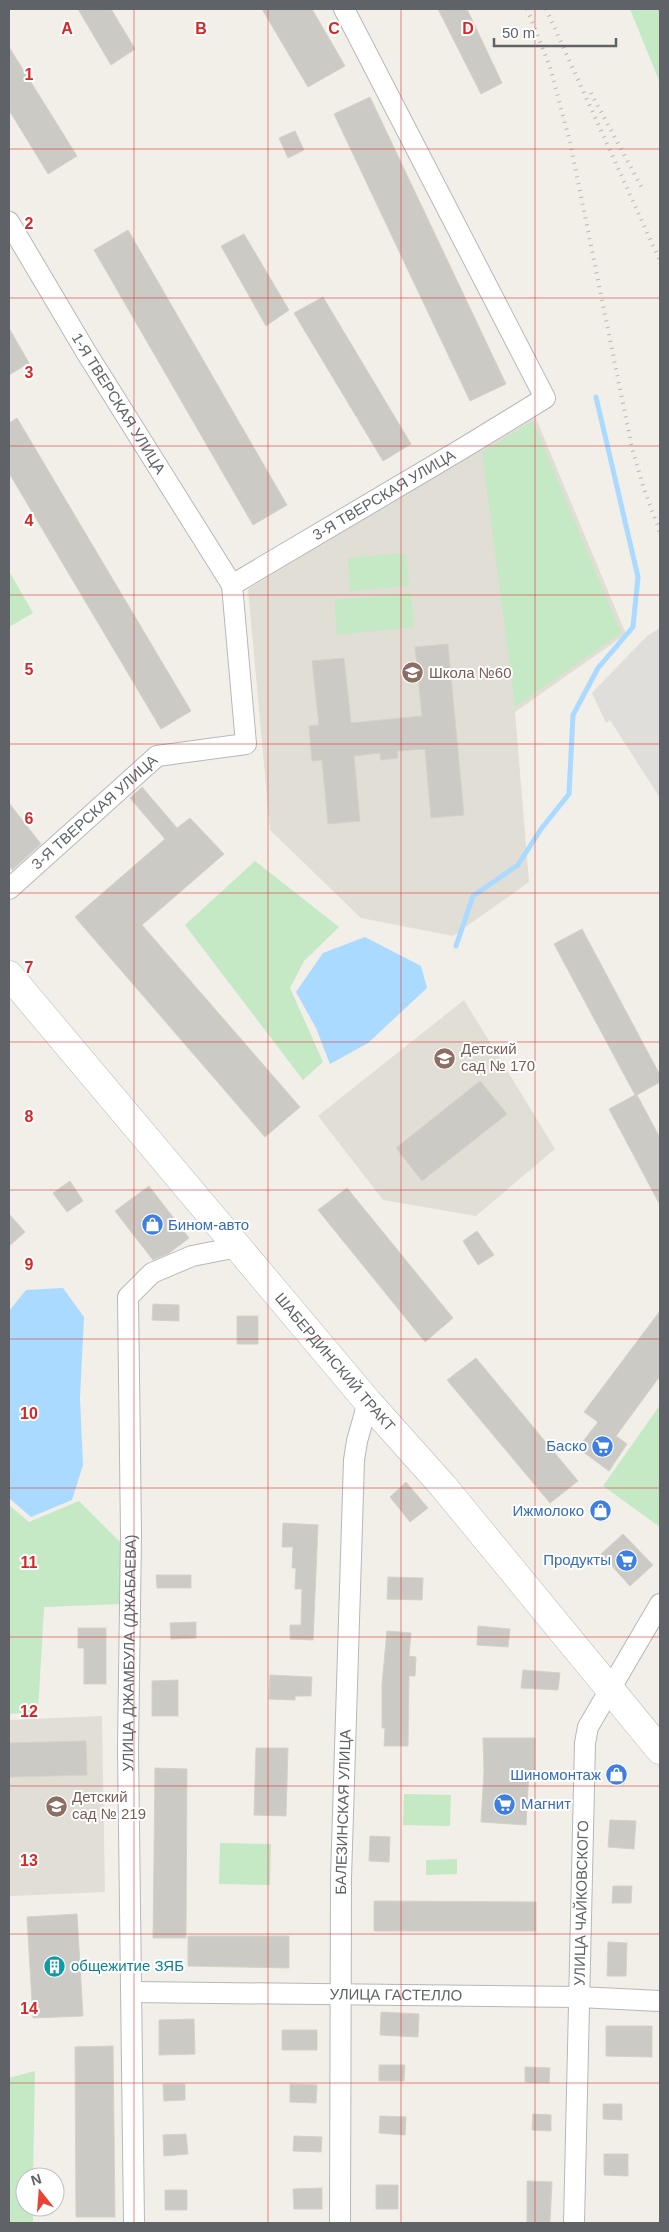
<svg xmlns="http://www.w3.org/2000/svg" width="669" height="2232" font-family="Arial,sans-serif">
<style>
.industrial{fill:#e0deda}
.education{fill:#e1ded6}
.green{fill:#c5e8c5}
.water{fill:#aadaff}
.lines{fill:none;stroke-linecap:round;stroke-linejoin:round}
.stream{stroke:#aadaff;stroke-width:5}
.building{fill:#cccac5;stroke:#d6d1c6}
.minor-casing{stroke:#b5b8bc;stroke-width:22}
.secondary-casing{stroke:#b6babf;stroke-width:29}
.minor{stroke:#fff;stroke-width:20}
.secondary{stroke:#fff;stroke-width:28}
.rail{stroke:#b6b7b8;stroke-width:4;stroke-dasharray:1 6;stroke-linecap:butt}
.grid{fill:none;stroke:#d62828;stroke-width:1;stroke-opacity:0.55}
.labels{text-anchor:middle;stroke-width:4;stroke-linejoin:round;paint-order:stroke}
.street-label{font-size:15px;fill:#5f6368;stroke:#fff}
.education-label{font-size:15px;fill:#785e54;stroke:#fff;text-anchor:start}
.shop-label{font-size:15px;fill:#366cbe;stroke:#fff;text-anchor:end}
.culture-label{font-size:15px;fill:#0d838f;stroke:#fff;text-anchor:start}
.grid-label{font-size:16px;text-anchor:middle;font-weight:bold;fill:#d62828;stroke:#fff;stroke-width:4;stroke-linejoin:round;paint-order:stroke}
</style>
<rect width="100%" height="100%" fill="#f1efe8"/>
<path class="industrial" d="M660,628V798L610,720L606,723L592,693L647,636Z"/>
<path class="education" d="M535,416L626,634L515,712L529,882L453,936L361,918L270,830L248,589Z
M464,1000L555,1149L476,1216L383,1200L318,1116Z
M102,1716L105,1892L9,1896V1720Z"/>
<path class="green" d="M630,9H660V83Z
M533,421L621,633L515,707L482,452Z
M406,553L409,586L350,591L348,558Z
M9,571L33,613L9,627Z
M411,593L414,627L337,635L334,600Z
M255,861L339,927L304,961L290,988L323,1062L303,1080L185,925Z
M660,1405V1527L603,1486Z
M79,1501L124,1546L121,1604L44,1607L38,1712L9,1714V1505L29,1522Z
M404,1794L451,1795L450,1826L403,1825Z
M220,1843L271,1844L270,1885L219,1884Z
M457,1859V1874L426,1875V1860Z
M35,2071L33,2177H25V2207H33V2223H9V2078Z"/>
<path class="water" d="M365,937L421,966L427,988L368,1043L330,1064L316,1028L296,992L323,953Z
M63,1288L84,1317L80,1398L83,1465L72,1500L31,1517L9,1498V1311L26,1290Z"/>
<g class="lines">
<path class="stream" d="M456,946L473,896L518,865L541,829L569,794L573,715L598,668L633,627L638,577L596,397"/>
</g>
<path class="building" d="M78,9H111L135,49L111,65Z
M262,9H312L345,66L308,87Z
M438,9H467L502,83L481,94Z
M9,47L77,156L48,174L9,110Z
M370,97L506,384L470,401L334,114Z
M295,131L304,150L288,158L279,138Z
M128,230L287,505L253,525L94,250Z
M244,234L289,310L266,326L221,246Z
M323,297L411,444L383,461L294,313Z
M9,328L29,363L9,375Z
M17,418L191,711L161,729L9,473V423Z
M448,644L464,815L431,818L425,749L397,751L398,758L381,760L380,753L354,756L360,821L328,824L322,760L312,761L309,726L319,725L312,661L344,658L351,723L422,716L415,647Z
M142,787L177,828L190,818L224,854L142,925L300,1107L265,1137L75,917L165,839L130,798Z
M9,803L41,844L12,870L9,865Z
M582,929L660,1075V1082L637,1095L660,1138V1205L609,1109L635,1095L554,944Z
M480,1081L507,1114L422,1181L396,1148Z
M70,1181L83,1201L67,1212L53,1193Z
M149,1186L189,1238L169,1253L153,1260L115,1211Z
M347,1188L453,1318L425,1342L318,1210Z
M9,1214L25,1232L9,1246Z
M477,1231L494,1255L478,1265L463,1241Z
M153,1304L179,1305V1321L152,1320Z
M660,1311V1376L616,1436L627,1444L609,1471L578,1448L598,1422L584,1412Z
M237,1316H258V1344H237Z
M476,1358L578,1481L550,1503L447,1380Z
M406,1482L428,1508L410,1522L390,1497Z
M283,1523L318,1525L313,1640L290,1639V1625H301L302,1589H295L296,1568H292L293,1547H282Z
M623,1534L653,1565L630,1586L601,1554Z
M156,1575H191V1588H157Z
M388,1577L423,1578L422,1600L387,1599Z
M196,1622V1638L171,1639L170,1623Z
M478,1626L510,1629L508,1647L477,1645Z
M78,1628H106V1684H84V1648H78Z
M387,1631L411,1633L409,1656L416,1657L415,1676H409L408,1746H384L385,1728H382V1684Z
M523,1670L560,1673L558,1690L521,1688Z
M270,1675L312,1677L311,1696H295V1700L269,1699Z
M178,1680V1716H152V1681Z
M483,1738H535V1771H529L526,1825L481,1822L484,1771Z
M86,1741L87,1775L9,1777V1743Z
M256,1748H288L286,1816L254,1815Z
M611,1767H625L624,1784L610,1783Z
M155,1768L187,1769L186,1938H153Z
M610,1820L636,1821L634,1849L608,1847Z
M370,1836L390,1837L389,1862L369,1861Z
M613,1886H632L631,1903H612Z
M374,1901L536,1902V1931H374Z
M77,1914L83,2016L33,2018L27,1917Z
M188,1936H289V1968L188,1966Z
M608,1942L627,1943L626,1976H607Z
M381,2012L419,2014L418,2037L380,2035Z
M194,2019L195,2054L159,2055V2020Z
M606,2026H652V2057L606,2056Z
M282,2030H317V2050H282Z
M113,2046L115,2217H76L75,2047Z
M379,2065H405L404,2081H379Z
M525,2067L550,2068L549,2083L525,2082Z
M163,2084H185V2100L164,2101Z
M290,2084L317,2085L316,2103L290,2102Z
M603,2104H622V2120L603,2119Z
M533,2114L551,2115V2131L532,2130Z
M380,2116L406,2117L405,2135L379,2133Z
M186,2134L188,2154L164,2156L163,2135Z
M294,2136L322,2137L321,2152L293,2151Z
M604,2154H628V2176L604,2175Z
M527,2181L552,2182L550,2222H527Z
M376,2185H398V2209H376Z
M322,2188V2209H294L293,2189Z
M165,2190H187V2210H165Z"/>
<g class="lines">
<defs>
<g id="minor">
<path id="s1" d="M9,222L86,352L232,585"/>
<path id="s2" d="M9,889L157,756L246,744L232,585L465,447L545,398L344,9"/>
<path id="s3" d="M132,1992L579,1997L660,2001"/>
<path id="s4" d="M134,2223L128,1749L131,1534L128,1297L152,1273L192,1256L238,1247"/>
<path id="s5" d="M340,2223L341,1878L354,1460L357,1441L368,1402"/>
<path id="s6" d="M574,2223L585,1743L588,1727L660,1604"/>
</g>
<g id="secondary">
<path id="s7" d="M9,975L368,1402L443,1486L660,1750"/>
</g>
</defs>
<use href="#minor" class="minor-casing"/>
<use href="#secondary" class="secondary-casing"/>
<use href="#minor" class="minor"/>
<use href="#secondary" class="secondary"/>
<path class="rail" d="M527,9L550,67L570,142L632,448L644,489L660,532
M546,9L660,261
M591,93L642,188"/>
</g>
<path class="grid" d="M134,9V2223M268,9V2223M401,9V2223M535,9V2223M9,149H660M9,298H660M9,446H660M9,595H660M9,744H660M9,893H660M9,1042H660M9,1190H660M9,1339H660M9,1488H660M9,1637H660M9,1786H660M9,1934H660M9,2083H660"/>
<defs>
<symbol id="school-disc" viewBox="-11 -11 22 22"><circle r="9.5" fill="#8d6e63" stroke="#fff"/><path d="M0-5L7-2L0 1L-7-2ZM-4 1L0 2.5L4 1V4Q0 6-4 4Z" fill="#fff"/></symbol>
<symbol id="shop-disc" viewBox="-11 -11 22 22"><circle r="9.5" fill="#3f7fe0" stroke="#fff"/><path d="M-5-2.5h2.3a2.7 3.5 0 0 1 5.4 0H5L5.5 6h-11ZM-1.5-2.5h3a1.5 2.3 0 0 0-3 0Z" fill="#fff"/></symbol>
<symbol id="supermarket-disc" viewBox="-11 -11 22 22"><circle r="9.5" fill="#3f7fe0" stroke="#fff"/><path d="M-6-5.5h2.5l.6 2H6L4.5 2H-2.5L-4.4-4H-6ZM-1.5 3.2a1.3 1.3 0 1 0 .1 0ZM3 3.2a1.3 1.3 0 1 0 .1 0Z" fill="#fff"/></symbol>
<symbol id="building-disc" viewBox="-11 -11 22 22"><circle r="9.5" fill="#0f9aa8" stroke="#fff"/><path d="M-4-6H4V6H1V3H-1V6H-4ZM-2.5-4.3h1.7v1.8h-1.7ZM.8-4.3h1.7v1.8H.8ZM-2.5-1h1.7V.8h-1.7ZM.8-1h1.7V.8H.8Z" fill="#fff"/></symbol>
</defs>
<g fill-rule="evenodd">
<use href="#school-disc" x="400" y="660" width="25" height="25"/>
<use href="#school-disc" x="432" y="1046" width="25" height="25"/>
<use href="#shop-disc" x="140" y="1212" width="25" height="25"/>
<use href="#supermarket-disc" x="590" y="1434" width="25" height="25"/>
<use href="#shop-disc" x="588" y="1498" width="25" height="25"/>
<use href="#supermarket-disc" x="614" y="1548" width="25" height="25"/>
<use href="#shop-disc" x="604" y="1762" width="25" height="25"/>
<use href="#supermarket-disc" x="492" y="1792" width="25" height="25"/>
<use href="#school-disc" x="44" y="1794" width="25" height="25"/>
<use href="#building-disc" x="42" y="1954" width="25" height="25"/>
</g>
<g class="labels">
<g class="street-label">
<text dy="5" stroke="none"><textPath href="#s1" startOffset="212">1-Я ТВЕРСКАЯ УЛИЦА</textPath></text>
<text dy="5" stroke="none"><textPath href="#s2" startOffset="625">3-Я ТВЕРСКАЯ УЛИЦА</textPath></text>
<text dy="5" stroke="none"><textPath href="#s2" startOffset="115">3-Я ТВЕРСКАЯ УЛИЦА</textPath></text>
<text dy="5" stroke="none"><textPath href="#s7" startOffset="506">ШАБЕРДИНСКИЙ ТРАКТ</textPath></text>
<text dy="5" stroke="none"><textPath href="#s4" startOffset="570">УЛИЦА ДЖАМБУЛА (ДЖАБАЕВА)</textPath></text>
<text dy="5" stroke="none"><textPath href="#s5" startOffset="411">БАЛЕЗИНСКАЯ УЛИЦА</textPath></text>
<text dy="5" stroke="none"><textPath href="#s6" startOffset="320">УЛИЦА ЧАЙКОВСКОГО</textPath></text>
<text dy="5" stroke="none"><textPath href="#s3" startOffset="264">УЛИЦА ГАСТЕЛЛО</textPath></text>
</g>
<g class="education-label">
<text x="429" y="678">Школа №60</text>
<text x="461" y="1054">Детский<tspan x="461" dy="17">сад № 170</tspan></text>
<text x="72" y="1802">Детский<tspan x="72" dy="17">сад № 219</tspan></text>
</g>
<g class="shop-label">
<text x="168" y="1230" text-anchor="start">Бином-авто</text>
<text x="587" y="1451">Баско</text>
<text x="584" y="1516">Ижмолоко</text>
<text x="611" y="1565">Продукты</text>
<text x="601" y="1780">Шиномонтаж</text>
<text x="521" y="1809" text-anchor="start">Магнит</text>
</g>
<g class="culture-label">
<text x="71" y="1971">общежитие ЗЯБ</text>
</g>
</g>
<g class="grid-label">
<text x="67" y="34">A</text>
<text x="201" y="34">B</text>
<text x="334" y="34">C</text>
<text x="468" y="34">D</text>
<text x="29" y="80">1</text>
<text x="29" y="229">2</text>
<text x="29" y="378">3</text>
<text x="29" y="526">4</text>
<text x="29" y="675">5</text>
<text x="29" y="824">6</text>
<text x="29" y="973">7</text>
<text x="29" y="1122">8</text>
<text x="29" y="1270">9</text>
<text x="29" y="1419">10</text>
<text x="29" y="1568">11</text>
<text x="29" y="1717">12</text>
<text x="29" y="1866">13</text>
<text x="29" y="2014">14</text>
</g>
<rect width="669" height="2232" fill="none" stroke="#5f6368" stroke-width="20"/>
<g transform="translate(40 2192) rotate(343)"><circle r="24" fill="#ffffff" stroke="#bfc1c3"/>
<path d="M0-4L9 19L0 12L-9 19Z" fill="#ea4335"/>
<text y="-8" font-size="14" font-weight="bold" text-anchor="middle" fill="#5f6368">N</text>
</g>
<path d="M494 38v8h122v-8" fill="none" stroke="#5f6368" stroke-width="2.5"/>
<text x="502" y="38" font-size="15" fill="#5f6368" stroke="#ffffff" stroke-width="4" paint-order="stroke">50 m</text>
</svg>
